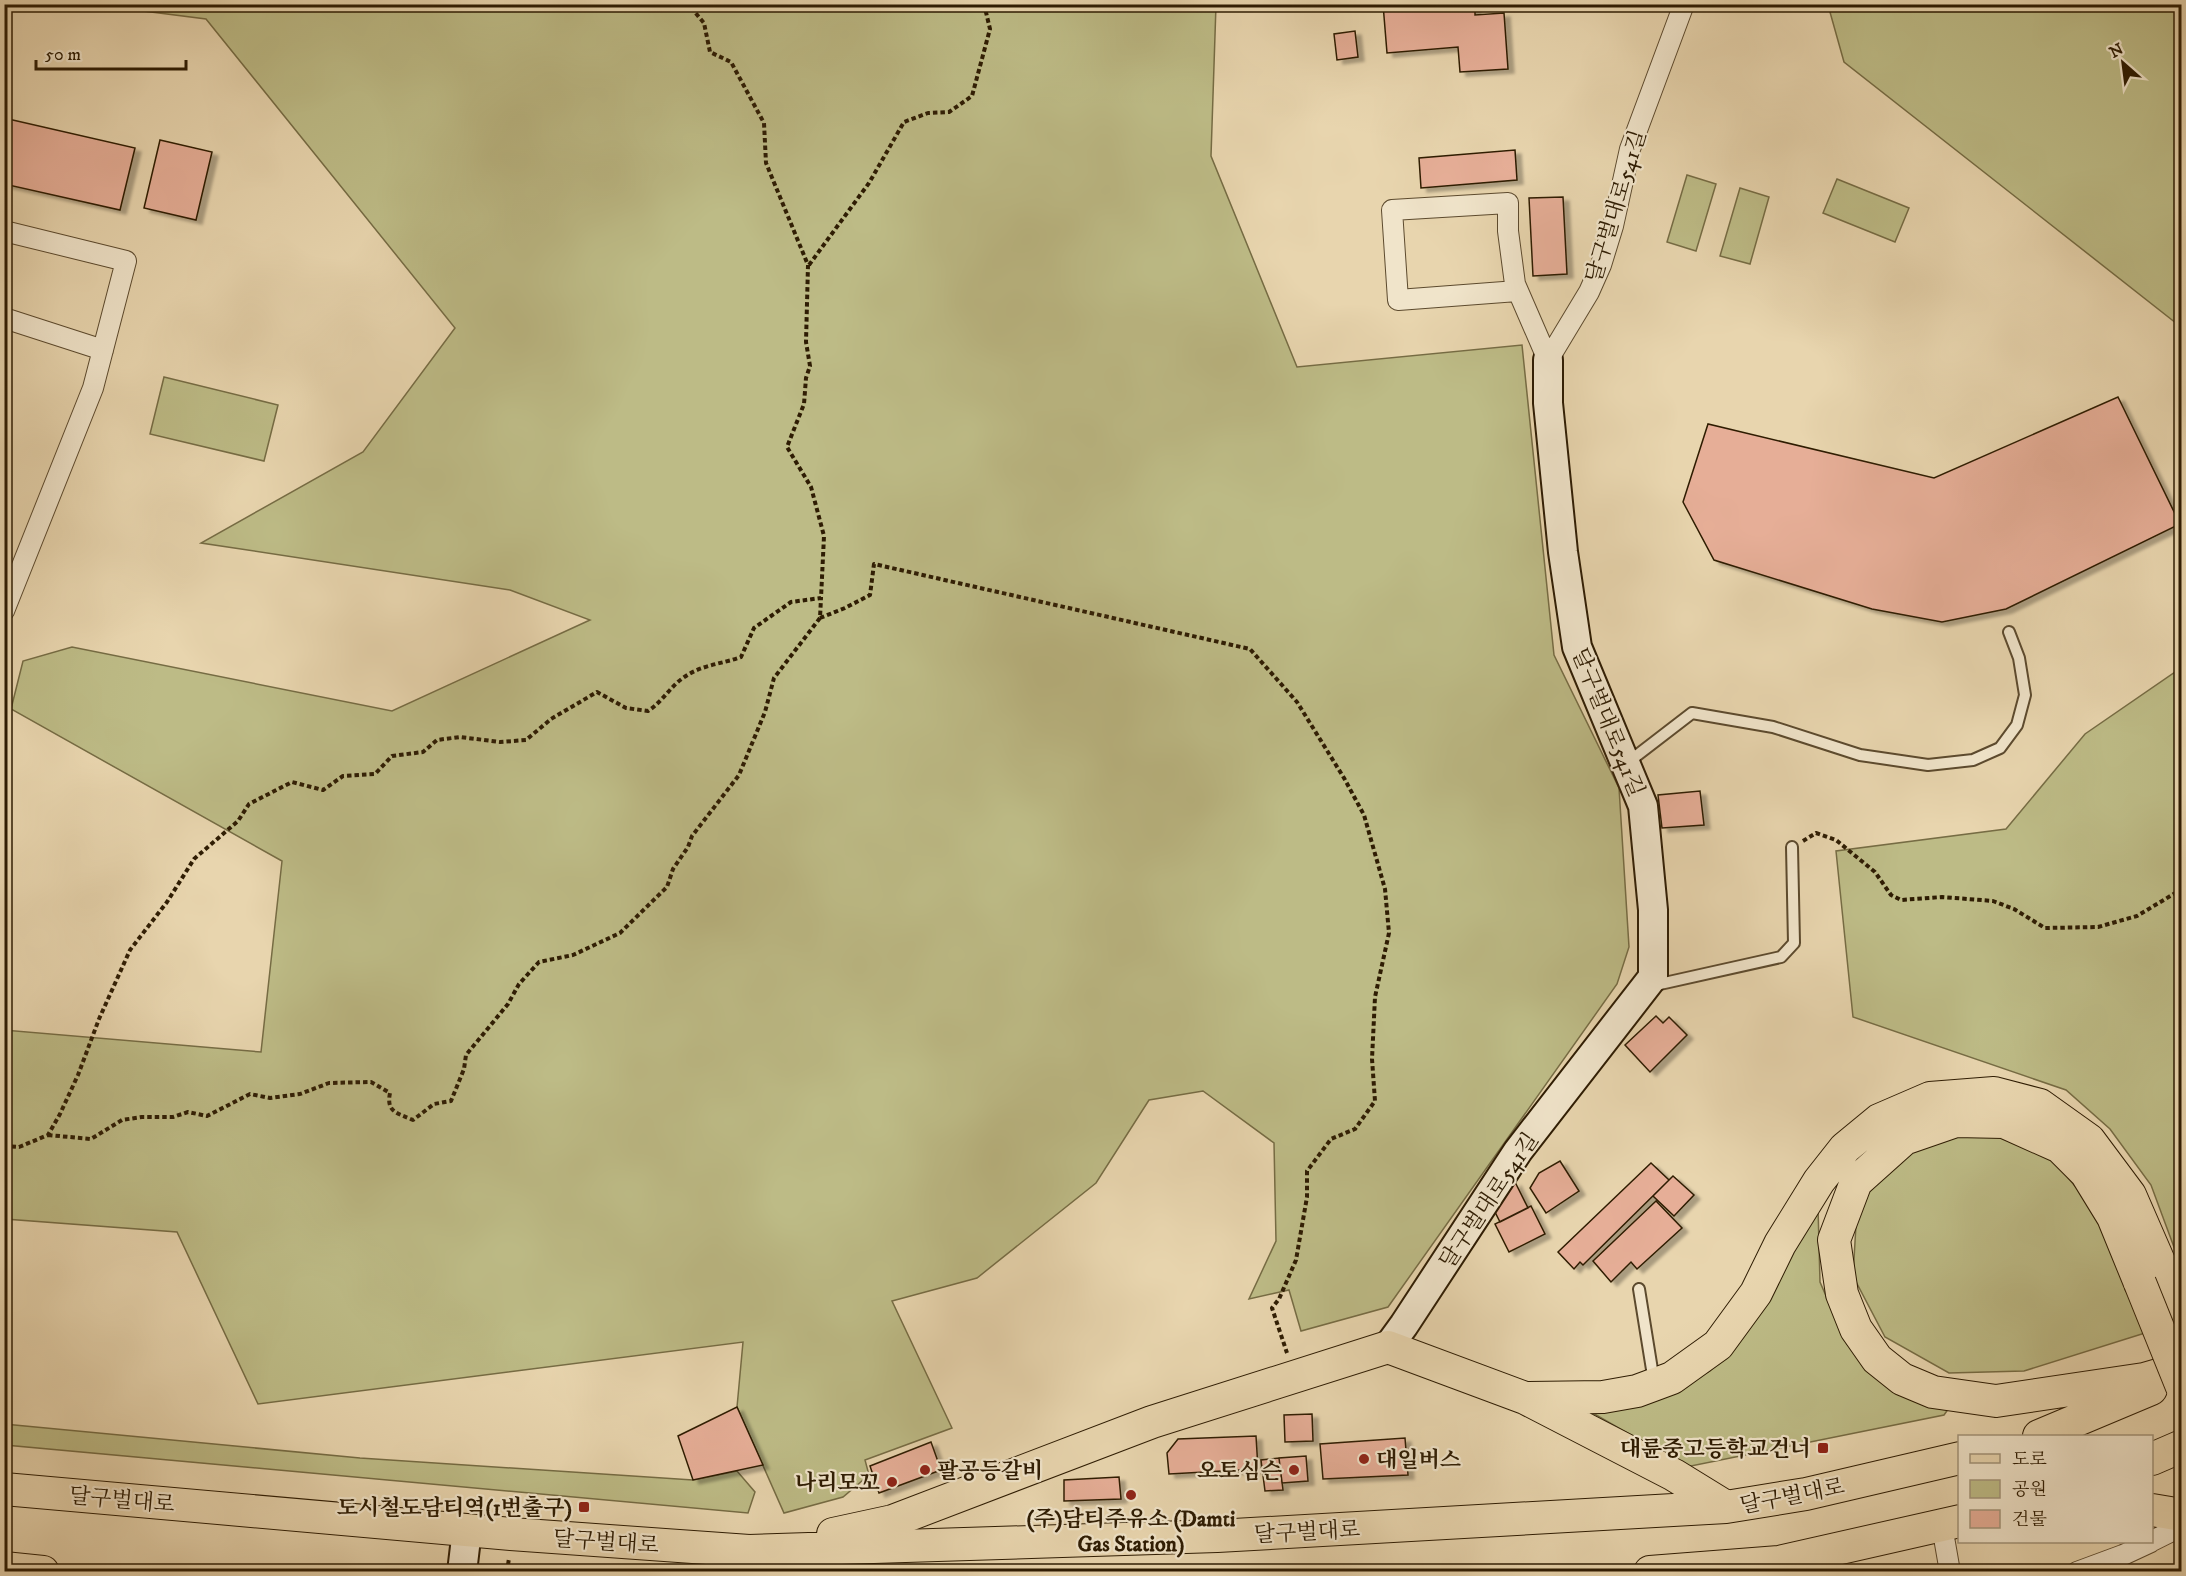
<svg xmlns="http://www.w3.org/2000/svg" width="2186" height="1576" font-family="'IM FELL DW Pica','Noto Serif KR',serif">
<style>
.green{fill:#bdbb86;stroke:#766c44;stroke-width:1.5}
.building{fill:#e6ae97;stroke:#2e1c03;stroke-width:1.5;filter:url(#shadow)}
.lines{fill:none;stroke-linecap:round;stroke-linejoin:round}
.lane-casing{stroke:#5c4a2e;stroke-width:14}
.street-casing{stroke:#5c4a2e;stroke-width:22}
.secondary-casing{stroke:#2e1c03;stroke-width:32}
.primary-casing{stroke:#2e1c03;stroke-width:34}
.path{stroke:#2e1c03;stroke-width:4;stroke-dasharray:4.5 3;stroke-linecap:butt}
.lane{stroke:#f0e4ca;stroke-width:10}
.street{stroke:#f0e4ca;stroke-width:20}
.secondary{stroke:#f0e4ca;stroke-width:28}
.primary{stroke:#e8d5ae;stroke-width:32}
.primary-bridge-casing{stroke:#2e1c03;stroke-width:34;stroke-linecap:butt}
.primary-bridge{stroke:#e8d5ae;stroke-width:32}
.poi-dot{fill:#8f2418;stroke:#f0e4ca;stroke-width:2}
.labels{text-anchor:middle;stroke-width:4.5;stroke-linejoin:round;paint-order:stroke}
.street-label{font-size:22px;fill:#2e1c03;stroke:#f0e4ca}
.poi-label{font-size:22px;font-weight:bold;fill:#2e1c03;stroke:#f0e4ca;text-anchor:end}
</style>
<defs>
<filter id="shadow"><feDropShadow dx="6" dy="4" stdDeviation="1.5" flood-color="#0004"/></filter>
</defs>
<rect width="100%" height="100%" fill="#e8d5ae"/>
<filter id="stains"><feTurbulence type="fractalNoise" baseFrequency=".00333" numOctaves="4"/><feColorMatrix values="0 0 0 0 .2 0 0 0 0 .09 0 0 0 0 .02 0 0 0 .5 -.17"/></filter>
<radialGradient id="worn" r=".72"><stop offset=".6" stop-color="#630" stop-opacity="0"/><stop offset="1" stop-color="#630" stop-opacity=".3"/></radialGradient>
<path class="green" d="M96,5H1216L1211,156L1297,367L1522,345L1554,655L1619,788L1629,947L1617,984L1388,1307L1301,1331L1289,1290L1249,1299L1276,1241L1274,1143L1203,1091L1149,1100L1096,1183L977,1278L892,1301L952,1428L865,1460L869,1475L843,1497L784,1513L737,1407L743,1342L258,1404L177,1232L5,1219L4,1030L261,1052L282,861L11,709L23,661L72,647L392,711L590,620L510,590L201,543L363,452L455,328L206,19Z
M1828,5H2181V327L1844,62Z
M1687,175L1716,184L1696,251L1667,242Z
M1837,179L1909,208L1895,242L1823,213Z
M1740,188L1769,197L1750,264L1720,256Z
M164,377L278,405L264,461L150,434Z
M2181,668V1266L2151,1185L2110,1129L2066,1090L1853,1017L1836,851L2006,829L2085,734Z
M1959,1129L2007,1135L2053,1160L2097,1212L2145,1333L2024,1371L1949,1373L1885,1337L1853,1276L1857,1208L1898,1155Z
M1818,1207L1820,1282L1847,1344L1893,1392L1949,1408L1944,1415L1686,1467L1584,1408L1650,1402L1710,1371L1764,1305Z
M4,1424L360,1458L693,1480L737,1471L755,1492L748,1513L5,1445Z"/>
<path class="building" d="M1383,4H1475V15L1504,13L1508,69L1460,72L1458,47L1387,53Z
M1355,31L1358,57L1337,60L1334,34Z
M4,118L135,148L120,210L4,184Z
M160,140L212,152L196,220L144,208Z
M1515,150L1517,180L1421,188L1419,158Z
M1563,197L1567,274L1533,276L1529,198Z
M2118,397L2180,524L2006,609L1942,622L1872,609L1714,560L1683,502L1708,424L1934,478Z
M1700,791L1704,825L1662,828L1658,795Z
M1656,1016L1663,1023L1669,1017L1687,1035L1650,1072L1625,1045Z
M1560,1161L1579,1191L1546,1213L1530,1188L1539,1173Z
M1651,1163L1669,1180L1583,1265L1580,1262L1574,1269L1558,1252Z
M1673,1176L1694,1195L1674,1216L1653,1196Z
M1515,1182L1528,1208L1500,1222L1495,1212Z
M1656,1201L1682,1228L1637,1269L1631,1262L1611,1282L1593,1261Z
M1531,1206L1545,1234L1509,1252L1495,1224Z
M737,1407L763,1465L693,1480L678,1436Z
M1312,1414L1313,1441L1285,1442L1284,1415Z
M1256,1436L1258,1469L1169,1474L1167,1453L1178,1439Z
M1405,1438L1408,1475L1323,1479L1320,1444Z
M931,1442L941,1470L879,1493L870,1466Z
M1306,1456L1308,1481L1282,1483L1279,1458Z
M1279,1458L1283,1490L1265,1491L1261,1460Z
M1119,1477L1121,1499L1064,1501V1480Z
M2178,1563L2182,1572H2163Z"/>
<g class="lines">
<defs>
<path id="lane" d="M1627,763L1692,713L1773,727L1860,755L1928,765L1973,760L2000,748L2017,725L2025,695L2019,658L2009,632
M1651,986L1781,957L1794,943L1792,847
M1639,1289L1654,1382"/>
<path id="street" d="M4,231L126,261L93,388L4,611
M1517,291L1398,300L1392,210L1508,203V231L1515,284L1548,360
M4,318L103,350
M1548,360L1589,292L1601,265L1613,226L1630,149L1684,4
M1942,1526L1950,1572
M2152,1541L2182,1526
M2077,1572L2123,1555L2151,1542"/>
<path id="secondary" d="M1388,1347L1404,1325L1518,1151L1653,977V910L1643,806L1577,647L1563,552L1548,403V360
M462,1572L467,1530"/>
<path id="primary" d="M2140,1283L2113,1217L2086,1173L2060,1147L2004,1122L1956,1121L1904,1139L1856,1182L1834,1240L1842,1294L1856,1329L1877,1359L1902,1379L1933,1392L1996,1401L2144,1379L2182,1368
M1529,1398L1603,1397L1637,1391L1672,1378L1718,1345L1756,1293L1780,1244L1819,1181L1845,1148L1879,1120L1930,1098L1994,1093L2040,1105L2089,1140L2130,1195L2164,1273L2182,1321
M2039,1436L2151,1389
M2152,1459L2182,1446
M4,1489L511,1534L749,1551L1217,1536L1726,1507L1806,1494L1960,1458
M2152,1510L2182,1515
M833,1534L893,1521L1152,1422L1388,1347L1525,1398L1674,1475L1726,1507
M4,1568L43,1572
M1650,1572L1779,1562L1960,1521"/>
</defs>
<use href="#lane" class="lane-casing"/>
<use href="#street" class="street-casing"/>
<use href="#secondary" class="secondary-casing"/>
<use href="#primary" class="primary-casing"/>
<path class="path" d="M809,265L869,183L904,122L928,113L949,112L972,96L990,29L984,4
M820,618L845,608L870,595L874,564L1250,649L1297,702L1344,778L1364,815L1385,889L1389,933L1375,997L1372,1059L1375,1101L1355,1129L1331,1139L1307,1171V1197L1296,1260L1279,1299L1272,1308L1287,1353
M1803,841L1816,833L1836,840L1875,872L1891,895L1901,900L1942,897L1993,901L2014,909L2045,928L2098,927L2137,916L2182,889
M48,1135L91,1139L122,1120L142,1117H173L188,1112L207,1116L250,1094L270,1098L300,1094L329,1083L371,1082L390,1093C386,1112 397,1113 413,1120L434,1104L451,1101L464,1069L466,1055L508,1004L519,984L539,962L573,955L620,933L667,887L673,869L688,847L692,836L739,775L765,712L774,678L820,618L821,598
M4,1146L19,1147L48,1135L60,1114L78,1075L99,1019L130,950L167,902L194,859L238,821L249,804L292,782L323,790L343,776L375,774L392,756L423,752L437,740L460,737L500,742L526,740L551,719L597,692L626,708L648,711C663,701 670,687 683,678C700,665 722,664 741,657L754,628L791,602L821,598L824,536L811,487L787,447L804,404L806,378L810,366L806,342L808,265L766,163L764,123L731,62L710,52L704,23L688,4
M513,1512L514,1500
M507,1572L509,1558"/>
<use href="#lane" class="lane"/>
<use href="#street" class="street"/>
<use href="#secondary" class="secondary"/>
<use href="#primary" class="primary"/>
<defs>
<path id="primary-bridge" d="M2140,1283L2182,1387"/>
</defs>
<use href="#primary-bridge" class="primary-bridge-casing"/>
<use href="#primary-bridge" class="primary-bridge"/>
</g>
<g class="poi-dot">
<rect x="1817" y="1442" width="12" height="12" rx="3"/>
<circle cx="1364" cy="1459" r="6"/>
<circle cx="925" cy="1470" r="6"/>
<circle cx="1294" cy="1470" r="6"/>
<circle cx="892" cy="1482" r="6"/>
<circle cx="1131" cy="1495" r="6"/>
<rect x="578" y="1501" width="12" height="12" rx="3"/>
</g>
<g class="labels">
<g class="street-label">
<text transform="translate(1615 206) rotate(-73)" y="8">달구벌대로541길</text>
<text transform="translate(1609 722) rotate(68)" y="8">달구벌대로541길</text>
<text transform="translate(1488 1200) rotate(-56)" y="8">달구벌대로541길</text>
<text transform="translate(1792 1495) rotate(-11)" y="8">달구벌대로</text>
<text transform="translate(122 1499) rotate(5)" y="8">달구벌대로</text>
<text transform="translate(1307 1531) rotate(-3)" y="8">달구벌대로</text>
<text transform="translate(606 1541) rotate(4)" y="8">달구벌대로</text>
</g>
<g class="poi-label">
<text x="1811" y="1456">대륜중고등학교건너</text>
<text x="1376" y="1467" text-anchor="start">대일버스</text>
<text x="937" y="1478" text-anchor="start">팔공등갈비</text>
<text x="1282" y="1478">오토심슨</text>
<text x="880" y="1490">나리모꼬</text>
<text x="572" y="1515">도시철도담티역(1번출구)</text>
<text x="1131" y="1526" text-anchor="middle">(주)담티주유소 (Damti<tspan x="1131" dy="25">Gas Station)</tspan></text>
</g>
</g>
<rect width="2186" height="1576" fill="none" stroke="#e8d5ae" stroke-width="24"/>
<rect x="6" y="6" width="2174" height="1564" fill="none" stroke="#2e1c03" stroke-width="3"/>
<rect x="12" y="12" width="2162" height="1552" fill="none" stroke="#2e1c03" stroke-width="1.5"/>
<rect x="1958" y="1435" width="195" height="108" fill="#f0e4ca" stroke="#a2947a" stroke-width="1.5"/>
<rect x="1970" y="1454" width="30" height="9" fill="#e8d5ae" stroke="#a2947a" stroke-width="1.5"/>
<text x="2012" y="1465" font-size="18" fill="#2e1c03">도로</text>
<rect x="1970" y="1480" width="30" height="18" fill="#bdbb86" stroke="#a2947a" stroke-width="1.5"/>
<text x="2012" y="1495" font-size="18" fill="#2e1c03">공원</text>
<rect x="1970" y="1510" width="30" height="18" fill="#e6ae97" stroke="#a2947a" stroke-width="1.5"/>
<text x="2012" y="1525" font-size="18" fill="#2e1c03">건물</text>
<g transform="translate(2123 63) rotate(332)" stroke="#f0e4ca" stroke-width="4.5" paint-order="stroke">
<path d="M0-4.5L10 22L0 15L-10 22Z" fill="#2e1c03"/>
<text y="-9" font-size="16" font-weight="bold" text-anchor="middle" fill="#2e1c03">N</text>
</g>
<path d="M36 60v9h150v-9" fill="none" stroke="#2e1c03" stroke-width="3"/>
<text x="45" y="60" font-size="18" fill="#2e1c03" stroke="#f0e4ca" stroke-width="4.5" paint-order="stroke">50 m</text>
<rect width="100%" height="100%" filter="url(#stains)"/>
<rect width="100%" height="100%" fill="url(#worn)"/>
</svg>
